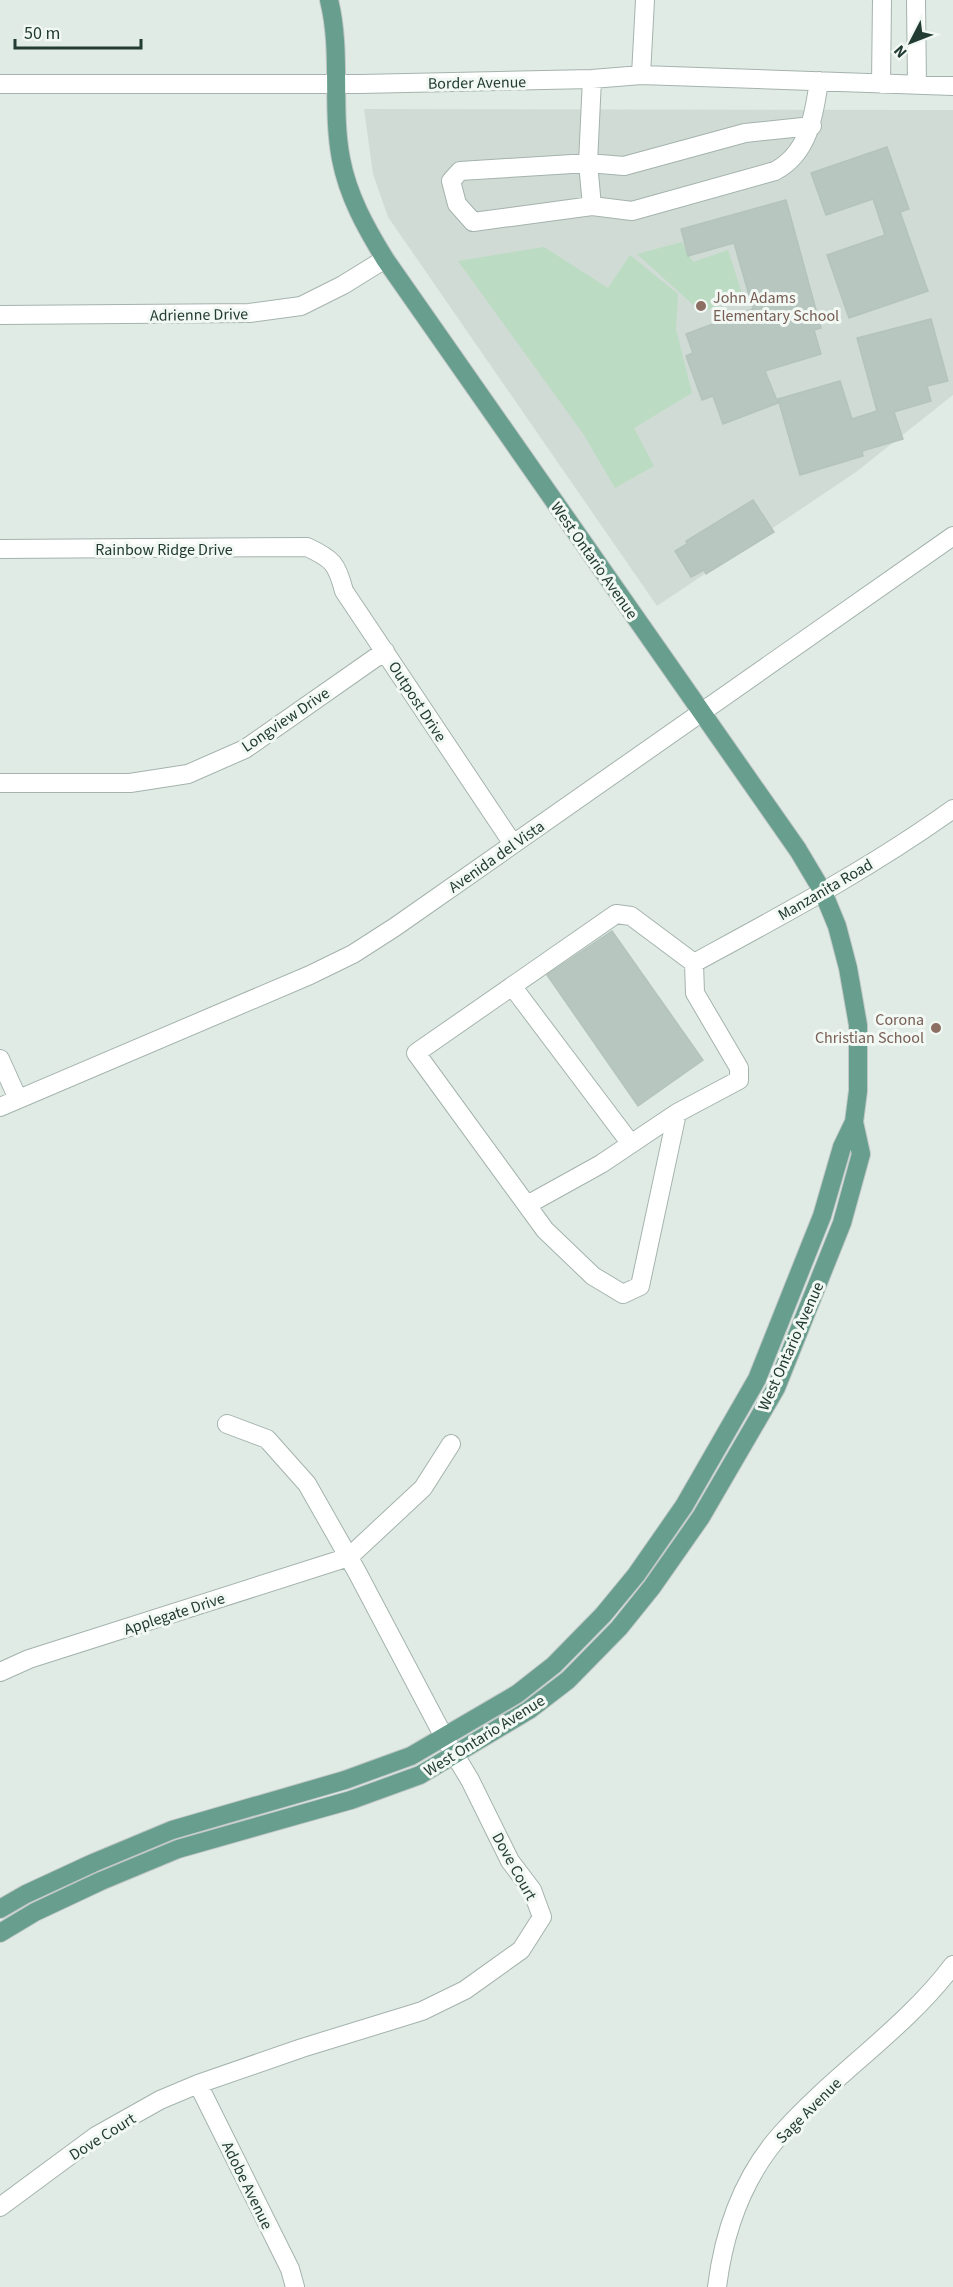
<svg xmlns="http://www.w3.org/2000/svg" width="953" height="2287" font-family="'Source Sans 3',sans-serif">
<style>
.built{fill:#d0dbd5}
.green{fill:#bbdbc2}
.building{fill:#b7c6bf;stroke:#b4c4bd;stroke-width:1.5}
.lines{fill:none;stroke-linecap:round;stroke-linejoin:round}
.minor-casing{stroke:#a4b3ad;stroke-width:20}
.major-casing{stroke:#c1c8c6;stroke-width:20}
.minor{stroke:#fff;stroke-width:18}
.major{stroke:#689e8e;stroke-width:18}
.education-dot{fill:#8d6e63;stroke:#f2f8f4;stroke-width:2}
.labels{text-anchor:middle;stroke-width:6;stroke-linejoin:round;paint-order:stroke}
.street-label{font-size:16px;fill:#223b33;stroke:#f2f8f4}
.education-label{font-size:16px;fill:#785e54;stroke:#f2f8f4;text-anchor:start}
</style>
<rect width="100%" height="100%" fill="#e1ebe6"/>
<path class="built" d="M364,109L953,110V395L856,472L657,606L388,217L373,174Z"/>
<path class="green" d="M682,242L693,262L728,250L743,297L701,312L637,254Z
M544,247L608,288L630,255L678,294L676,329L692,393L634,428L654,466L615,488L584,435L458,261Z"/>
<path class="building" d="M887,147L909,209L900,212L928,291L849,318L827,255L885,235L873,199L826,215L811,173Z
M786,200L821,328L814,330L821,354L765,371L778,403L723,424L713,396L702,400L686,356L693,353L686,334L753,309L734,243L688,256L681,229Z
M931,319L948,381L927,386L931,401L894,412L903,439L862,451L863,456L800,475L778,399L840,381L852,419L877,411L857,338Z
M753,500L774,532L706,574L704,570L691,577L675,551L687,544L686,541Z
M612,931L703,1060L638,1106L547,975Z"/>
<g class="lines">
<defs>
<path id="minor" d="M916,0L917,85
M641,75L645,0
M592,79L588,163L592,206L632,211L775,171C809,153 814,115 819,81
M0,84H360L592,79L641,75L953,86
M881,84L882,0
M592,206L473,222L457,204L451,181L460,171L588,163L624,166L745,133L812,126
M0,315L249,313L301,306L343,285L385,259
M0,549L307,547C333,559 337,564 344,591L513,844
M0,783H130L188,774L245,749L385,651
M616,914L631,916L694,963L695,993L739,1068V1080L677,1113L640,1286L623,1294L593,1276L545,1230L416,1053Z
M694,963C782,915 871,868 953,809
M512,986L631,1144
M0,1059L18,1099
M0,1107L310,975L353,954L395,927L953,536
M527,1205L601,1164L677,1113
M0,1672L29,1659L349,1557L423,1488L451,1444
M198,2084L290,2269L295,2287
M0,2207L96,2136L160,2100L198,2084L302,2048L422,2011L465,1990L521,1950L542,1917L532,1890L510,1861L470,1780L444,1737L357,1572L307,1484L267,1439L227,1424
M717,2287C724,2231 743,2177 781,2134C834,2074 905,2029 953,1965"/>
<path id="major" d="M0,1909L26,1894L93,1863L172,1830L345,1780L411,1756L517,1694L554,1665L603,1615L636,1575L684,1506L757,1379L822,1216L842,1147L854,1122L858,1091V1025L848,968L837,926L823,892L798,850L385,259C366,228 348,196 341,159C331,107 342,52 329,0
M0,1933L35,1912L101,1881L178,1849L351,1800L420,1775L529,1710L568,1680L619,1628L652,1587L701,1517L776,1388L842,1223L861,1154L854,1122"/>
</defs>
<use href="#minor" class="minor-casing"/>
<use href="#major" class="major-casing"/>
<use href="#minor" class="minor"/>
<use href="#major" class="major"/>
</g>
<g class="education-dot">
<circle cx="701" cy="306" r="6"/>
<circle cx="936" cy="1028" r="6"/>
</g>
<g class="labels">
<g class="street-label">
<text transform="translate(477 82) rotate(-1)" y="6">Border Avenue</text>
<text transform="translate(199 314) rotate(-1)" y="6">Adrienne Drive</text>
<text x="164" y="555">Rainbow Ridge Drive</text>
<text transform="translate(595 560) rotate(55)" y="6">West Ontario Avenue</text>
<text transform="translate(418 701) rotate(57)" y="6">Outpost Drive</text>
<text transform="translate(285 719) rotate(-34)" y="6">Longview Drive</text>
<text transform="translate(496 856) rotate(-35)" y="6">Avenida del Vista</text>
<text transform="translate(825 889) rotate(-30)" y="6">Manzanita Road</text>
<text transform="translate(790 1346) rotate(-66)" y="6">West Ontario Avenue</text>
<text transform="translate(174 1613) rotate(-18)" y="6">Applegate Drive</text>
<text transform="translate(484 1735) rotate(-32)" y="6">West Ontario Avenue</text>
<text transform="translate(515 1866) rotate(61)" y="6">Dove Court</text>
<text transform="translate(808 2110) rotate(-45)" y="6">Sage Avenue</text>
<text transform="translate(102 2136) rotate(-32)" y="6">Dove Court</text>
<text transform="translate(248 2185) rotate(64)" y="6">Adobe Avenue</text>
</g>
<g class="education-label">
<text x="713" y="303">John Adams<tspan x="713" dy="18">Elementary School</tspan></text>
<text x="924" y="1025" text-anchor="end">Corona<tspan x="924" dy="18">Christian School</tspan></text>
</g>
</g>
<g transform="translate(911 42) rotate(228)" stroke="#f2f8f4" stroke-width="4.5" paint-order="stroke">
<path d="M0-4.5L10 22L0 15L-10 22Z" fill="#223b33"/>
<text y="-9" font-size="16" font-weight="bold" text-anchor="middle" fill="#223b33">N</text>
</g>
<path d="M15 39v9h126v-9" fill="none" stroke="#223b33" stroke-width="3"/>
<text x="24" y="39" font-size="18" fill="#223b33" stroke="#f2f8f4" stroke-width="4.5" paint-order="stroke">50 m</text>
</svg>
